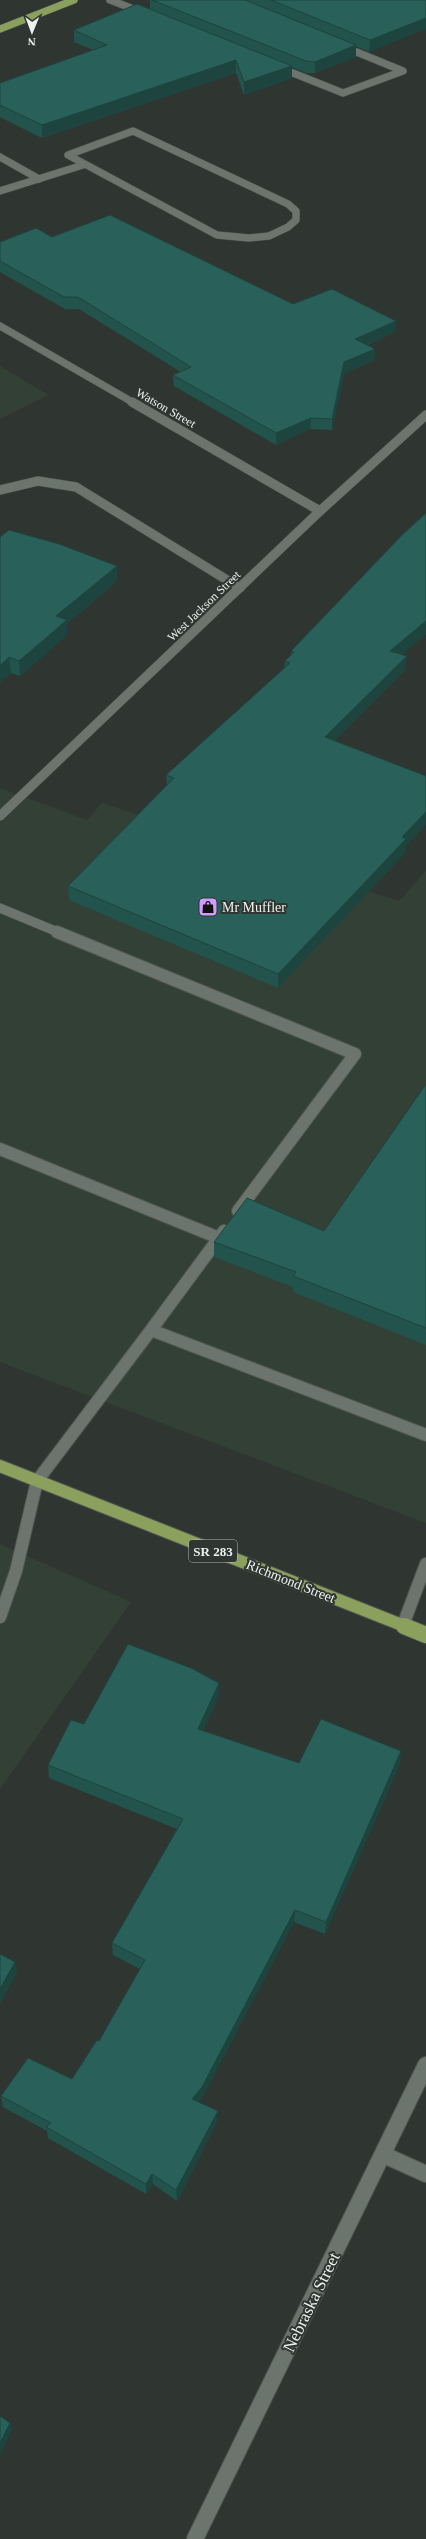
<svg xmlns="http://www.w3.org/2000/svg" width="426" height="2539" font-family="Georgia,serif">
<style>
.built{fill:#334036}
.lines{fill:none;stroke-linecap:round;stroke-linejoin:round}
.lane-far3-casing{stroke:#4f5550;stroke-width:8}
.lane-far2-casing{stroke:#4f5550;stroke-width:10}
.lane-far1-casing{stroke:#4f5550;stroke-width:14}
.lane-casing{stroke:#4f5550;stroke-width:18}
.street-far2-casing{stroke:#4f5550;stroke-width:8}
.street-far1-casing{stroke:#4f5550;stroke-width:10}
.street-casing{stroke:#4f5550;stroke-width:18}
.secondary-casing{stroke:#4f5550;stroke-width:10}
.primary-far2-casing{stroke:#4f5550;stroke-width:8}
.primary-far1-casing{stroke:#4f5550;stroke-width:14}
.primary-casing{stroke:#4f5550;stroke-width:18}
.lane-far3{stroke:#6c746e;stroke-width:7}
.lane-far2{stroke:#6c746e;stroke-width:9}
.lane-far1{stroke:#6c746e;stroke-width:12}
.lane{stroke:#6c746e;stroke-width:16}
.street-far2{stroke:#6c746e;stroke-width:7}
.street-far1{stroke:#6c746e;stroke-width:9}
.street{stroke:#6c746e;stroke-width:16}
.secondary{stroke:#6c746e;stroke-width:9}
.primary-far2{stroke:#8ca05d;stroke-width:7}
.primary-far1{stroke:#8ca05d;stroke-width:12}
.primary{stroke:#8ca05d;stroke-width:16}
.wall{fill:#23534d}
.shaded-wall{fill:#1d443f}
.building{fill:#29615a;stroke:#1d443f}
.labels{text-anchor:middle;stroke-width:4;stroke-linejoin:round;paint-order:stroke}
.far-street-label{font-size:12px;fill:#edf2ee;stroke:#2f3631}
.shield{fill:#2f3631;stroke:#b4bab5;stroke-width:1}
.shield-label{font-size:13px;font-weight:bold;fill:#edf2ee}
.poi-label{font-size:14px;fill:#edf2ee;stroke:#2f3631;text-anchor:start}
.street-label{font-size:14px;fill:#edf2ee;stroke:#2f3631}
.near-street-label{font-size:17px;fill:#edf2ee;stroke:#2f3631}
</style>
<rect width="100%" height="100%" fill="#2f3631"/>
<path class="built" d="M0,366L48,395L0,419Z
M0,788L87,820L102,803L399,901L426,871V1523L0,1362Z
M0,1544L131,1602L0,1789Z"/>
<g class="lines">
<defs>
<path id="lane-far3" d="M110,0L144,13
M278,67L343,93L403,71L342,46
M133,131L288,204L296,211V220L288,227L269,236L249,238L217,235L68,155Z
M0,157L39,179
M0,191L83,165"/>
<path id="lane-far2" d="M0,490L38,481L76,487L240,588
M0,908L60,933"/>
<path id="lane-far1" d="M57,932L355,1054L238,1211
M0,1149L219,1238
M224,1231L151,1330L426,1435
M0,1617L16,1571L37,1481L151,1330
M403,1625L426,1564"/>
<path id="lane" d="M384,2155L426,2174"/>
<path id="street-far2" d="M0,326L134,403"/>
<path id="street-far1" d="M132,402L320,511"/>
<path id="street" d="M195,2539L426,2065"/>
<path id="secondary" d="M0,816L320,511L426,415"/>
<path id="primary-far2" d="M0,29L74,0"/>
<path id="primary-far1" d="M0,1466L407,1627"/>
<path id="primary" d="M404,1626L426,1635"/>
</defs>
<use href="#lane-far3" class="lane-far3-casing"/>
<use href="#lane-far2" class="lane-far2-casing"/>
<use href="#lane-far1" class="lane-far1-casing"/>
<use href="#lane" class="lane-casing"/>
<use href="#street-far2" class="street-far2-casing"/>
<use href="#street-far1" class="street-far1-casing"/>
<use href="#street" class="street-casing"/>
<use href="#secondary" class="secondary-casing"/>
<use href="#primary-far2" class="primary-far2-casing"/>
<use href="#primary-far1" class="primary-far1-casing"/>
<use href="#primary" class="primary-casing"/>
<use href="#lane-far3" class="lane-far3"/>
<use href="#lane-far2" class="lane-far2"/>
<use href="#lane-far1" class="lane-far1"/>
<use href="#lane" class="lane"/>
<use href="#street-far2" class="street-far2"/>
<use href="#street-far1" class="street-far1"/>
<use href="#street" class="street"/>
<use href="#secondary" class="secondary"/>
<use href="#primary-far2" class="primary-far2"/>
<use href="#primary-far1" class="primary-far1"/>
<use href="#primary" class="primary"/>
</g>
<path class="wall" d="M150,0H426L369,52L356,46V57L315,73H306L292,67V78L244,95L236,73L42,138L0,117V83L93,50L74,42V30L150,10Z
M52,237L293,304L396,321L395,332L367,345L375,349L374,360L344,374L332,430L310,429L276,445L174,386L173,375L181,372L79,309H65L0,272V242Z
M426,513V634L402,654L405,670L335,740L406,846L405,853L278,988L69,900L68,886L167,785L166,775L284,668L285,661L291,655V651Z
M0,537L117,566V581L67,624V635L20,676L11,673L0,682Z
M426,1084V1345L293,1292V1287L214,1257V1242L324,1231Z
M219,1683V1696L203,1731L299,1763L400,1764L325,1934L294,1922L202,2098L198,2102L217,2121L177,2201L153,2184L146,2194L48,2138L47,2131L3,2107L1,2096L72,2079L99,2041L140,1969L113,1955L112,1943L177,1829L49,1778L48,1765L84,1724Z"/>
<path class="shaded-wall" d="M426,18V29L369,52L370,40Z
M356,45V57L315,73V62Z
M236,60V73L42,138V125Z
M292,66V78L244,95V82Z
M396,321L395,332L354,350L355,339Z
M375,349L374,360L344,374L332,430V419L344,362Z
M311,418L310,429L276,445V433Z
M117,566V581L67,624V635L20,676L19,661L56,616Z
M426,621V634L389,665L390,651Z
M407,656L405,670L324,751L325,737Z
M9,657L11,673L0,682V666Z
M426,812V825L406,846L405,853L278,988V974L402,837Z
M219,1683V1696L198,1742V1729Z
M401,1751L400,1764L325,1934L326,1922Z
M295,1910L294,1922L202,2098L192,2110V2099Z
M15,1962L17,1973L0,2004V1989Z
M218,2111L217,2121L177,2201L176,2190Z
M152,2174L153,2184L146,2194V2184Z
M10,2423L12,2430L0,2455V2443Z"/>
<path class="building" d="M152,0H245L356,45L315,62L306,61Z
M271,0H426V18L370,40Z
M137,4L292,66L244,82L236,60L42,125L0,105V83L107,45L74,30Z
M110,215L293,304L332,289L396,321L355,339L375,349L344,362L332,419L311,418L276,433L173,375L191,367L78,297H64L0,261V242L36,228L52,237Z
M426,513V621L390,651L407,656L325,737L426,776V812L402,837L406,839L278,974L68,886L174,778L166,775L290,663L285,661L294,652L291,651L403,534Z
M9,530L59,544L117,566L56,616L67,620L19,661L9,657L0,666V537Z
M426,1084V1328L293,1276L296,1272L214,1242L247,1198L324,1231Z
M128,1644L191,1668L219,1683L198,1729L299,1763L321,1719L401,1751L326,1922L295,1910L202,2087L192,2099L218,2111L176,2190L152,2174L146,2184L46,2127L51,2123L1,2096L28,2058L72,2079L97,2040L99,2041L145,1960L112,1943L183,1819L48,1765L71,1720L84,1724Z
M0,1954L15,1962L0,1989Z
M0,2416L10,2423L0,2443Z"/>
<defs>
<symbol id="shop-square" viewBox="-11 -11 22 22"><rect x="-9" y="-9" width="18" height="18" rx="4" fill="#d09dff" stroke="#2f3631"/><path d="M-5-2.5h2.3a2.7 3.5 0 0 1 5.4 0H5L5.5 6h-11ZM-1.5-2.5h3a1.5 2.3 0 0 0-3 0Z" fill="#111"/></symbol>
</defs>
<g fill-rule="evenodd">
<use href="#shop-square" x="197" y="896" width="22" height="22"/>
</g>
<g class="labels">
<g class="far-street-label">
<text transform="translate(166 408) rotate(30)" y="4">Watson Street</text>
<text transform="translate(204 606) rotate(-44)" y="4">West Jackson Street</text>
</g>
<rect class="shield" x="189" y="1540" width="48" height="22" rx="3"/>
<g class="shield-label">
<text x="213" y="1556">SR 283</text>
</g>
<g class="poi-label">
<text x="222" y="912">Mr Muffler</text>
</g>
<g class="street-label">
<text transform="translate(291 1581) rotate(22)" y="5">Richmond Street</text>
</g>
<g class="near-street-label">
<text transform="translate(311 2302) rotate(-64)" y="6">Nebraska Street</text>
</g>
</g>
<g transform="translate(32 32) rotate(181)" stroke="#2f3631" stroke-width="3" paint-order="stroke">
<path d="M0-3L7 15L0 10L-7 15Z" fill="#edf2ee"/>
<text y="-6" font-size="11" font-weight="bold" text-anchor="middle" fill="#edf2ee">N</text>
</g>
</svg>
